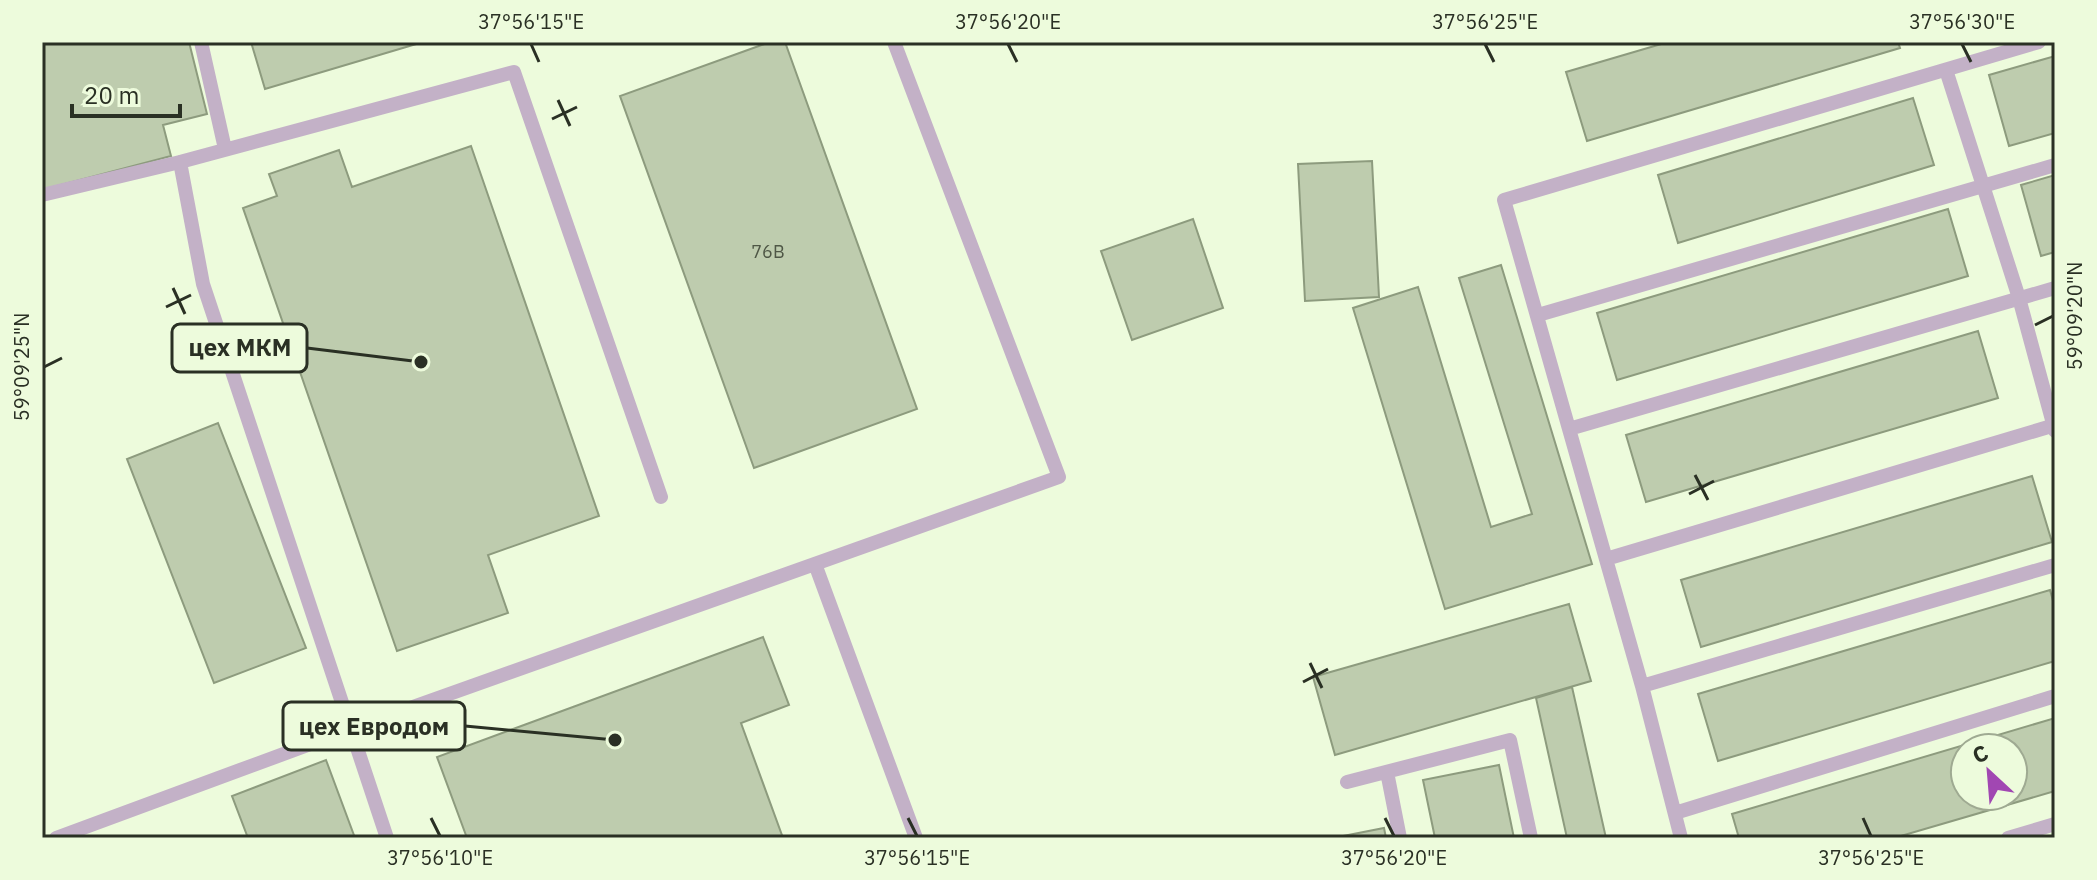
<svg xmlns="http://www.w3.org/2000/svg" width="2097" height="880" font-family="'IBM Plex Sans',sans-serif">
<style>
.building{fill:#beccae;stroke:#8d9b7e;stroke-width:2;fill-rule:evenodd}
.lines{fill:none;stroke-linecap:round;stroke-linejoin:round}
.service{stroke:#c3b1c7;stroke-width:14}
.ticks{fill:none;stroke:#2a3024;stroke-width:3}
.labels{text-anchor:middle;stroke-width:8;stroke-linejoin:round;paint-order:stroke}
.number-label{font-size:18px;fill:#4f5746}
.leader{fill:none;stroke:#2a3024;stroke-width:3}
.callout-dot{fill:#2a3024;stroke:#edfbdc;stroke-width:3}
.callout{fill:#edfbdc;stroke:#2a3024;stroke-width:3}
.callout-label{font-size:24px;text-anchor:middle;font-weight:bold;fill:#2a3024}
.neatline{fill:none;stroke:#2a3024;stroke-width:3}
.ticks-label{font-size:20px;text-anchor:middle;fill:#2a3024}
</style>
<rect width="100%" height="100%" fill="#edfbdc"/>
<path class="building" d="M42,42H189L207,114L163,125L171,156L42,190Z
M251,42H423L265,89Z
M770,42H785L917,409L754,468L620,96Z
M1668,42H1898L1900,48L1587,141L1566,72Z
M2055,56V133L2009,146L1989,75Z
M1913,98L1934,165L1678,243L1658,175Z
M471,146L599,516L488,555L508,613L397,651L243,208L277,196L269,174L339,150L352,187Z
M1372,161L1379,297L1305,301L1298,164Z
M2055,175V252L2041,256L2021,185Z
M1948,209L1968,276L1617,380L1597,313Z
M1193,219L1223,308L1132,340L1101,251Z
M1501,265L1592,564L1445,609L1353,308L1418,287L1491,527L1532,514L1459,278Z
M1978,331L1998,398L1646,502L1626,435Z
M218,423L306,648L214,683L127,459Z
M2032,476L2052,542L1701,647L1681,580Z
M2050,590L2055,608V661L1718,761L1698,694Z
M1569,604L1591,681L1335,755L1313,677Z
M763,637L789,705L741,723L783,838H467L437,757Z
M1572,687L1606,838H1567L1536,698Z
M2055,718V791L1894,838H1739L1732,814ZM1965,748H2013V796H1965Z
M326,760L355,838H248L232,796Z
M1499,765L1514,838H1435L1423,780Z
M1384,828L1386,838H1333Z"/>
<g class="lines">
<path class="service" d="M201,42L225,149
M1946,70L2019,298L2055,431
M180,162L203,284L387,838
M42,195L180,162L514,72L661,497
M1538,315L2055,165
M1569,429L2055,288
M1606,559L2055,425
M815,564L916,838
M1642,686L2055,565
M1387,772L1400,838
M1347,782L1510,740L1531,838
M1675,813L2055,696
M56,838L351,729L1059,477L894,42
M1681,838L1642,686L1504,200L2039,42
M2008,838L2055,824"/>
</g>
<path class="ticks" d="M531,44L539,62M1008,44L1017,62M1485,44L1494,62M1962,44L1971,62M558,100L570,126M552,119L577,107M173,288L185,314M166,307L191,295M2035,325L2053,316M44,367L62,358M1695,475L1708,500M1689,494L1714,481M1310,663L1322,688M1303,682L1328,669M431,818L440,836M908,818L917,836M1385,818L1394,836M1863,818L1871,836"/>
<g class="labels">
<g class="number-label">
<text x="768" y="258">76В</text>
</g>
</g>
<path class="leader" d="M421 362L307 348M615 740L465 726"/>
<g class="callout-dot">
<circle cx="421" cy="362" r="8"/>
<circle cx="615" cy="740" r="8"/>
</g>
<g class="callout">
<rect x="172" y="324" width="135" height="48" rx="8"/>
<rect x="283" y="702" width="182" height="48" rx="8"/>
</g>
<g class="callout-label">
<text x="240" y="356">цех МКМ</text>
<text x="374" y="735">цех Евродом</text>
</g>
<rect width="2097" height="880" fill="none" stroke="#edfbdc" stroke-width="88"/>
<g transform="translate(1989 772) rotate(334)"><circle r="38" fill="#edfbdc" stroke="#9faa92" stroke-width="2"/>
<path d="M0-6L14 30L0 20L-14 30Z" fill="#a147b2"/>
<text y="-12" font-size="22" font-weight="bold" text-anchor="middle" fill="#2a3024">С</text>
</g>
<path d="M72 104v12h108v-12" fill="none" stroke="#2a3024" stroke-width="4"/>
<text x="84" y="104" font-size="24" fill="#2a3024" stroke="#edfbdc" stroke-width="6" paint-order="stroke">20 m</text>
<rect x="44" y="44" width="2009" height="792" class="neatline"/>
<g class="ticks-label">
<text x="531" y="29">37°56'15"E</text>
<text x="1008" y="29">37°56'20"E</text>
<text x="1485" y="29">37°56'25"E</text>
<text x="1962" y="29">37°56'30"E</text>
<text transform="translate(2075 316) rotate(-90)" y="7">59°09'20"N</text>
<text transform="translate(22 367) rotate(-90)" y="7">59°09'25"N</text>
<text x="440" y="865">37°56'10"E</text>
<text x="917" y="865">37°56'15"E</text>
<text x="1394" y="865">37°56'20"E</text>
<text x="1871" y="865">37°56'25"E</text>
</g>
</svg>
